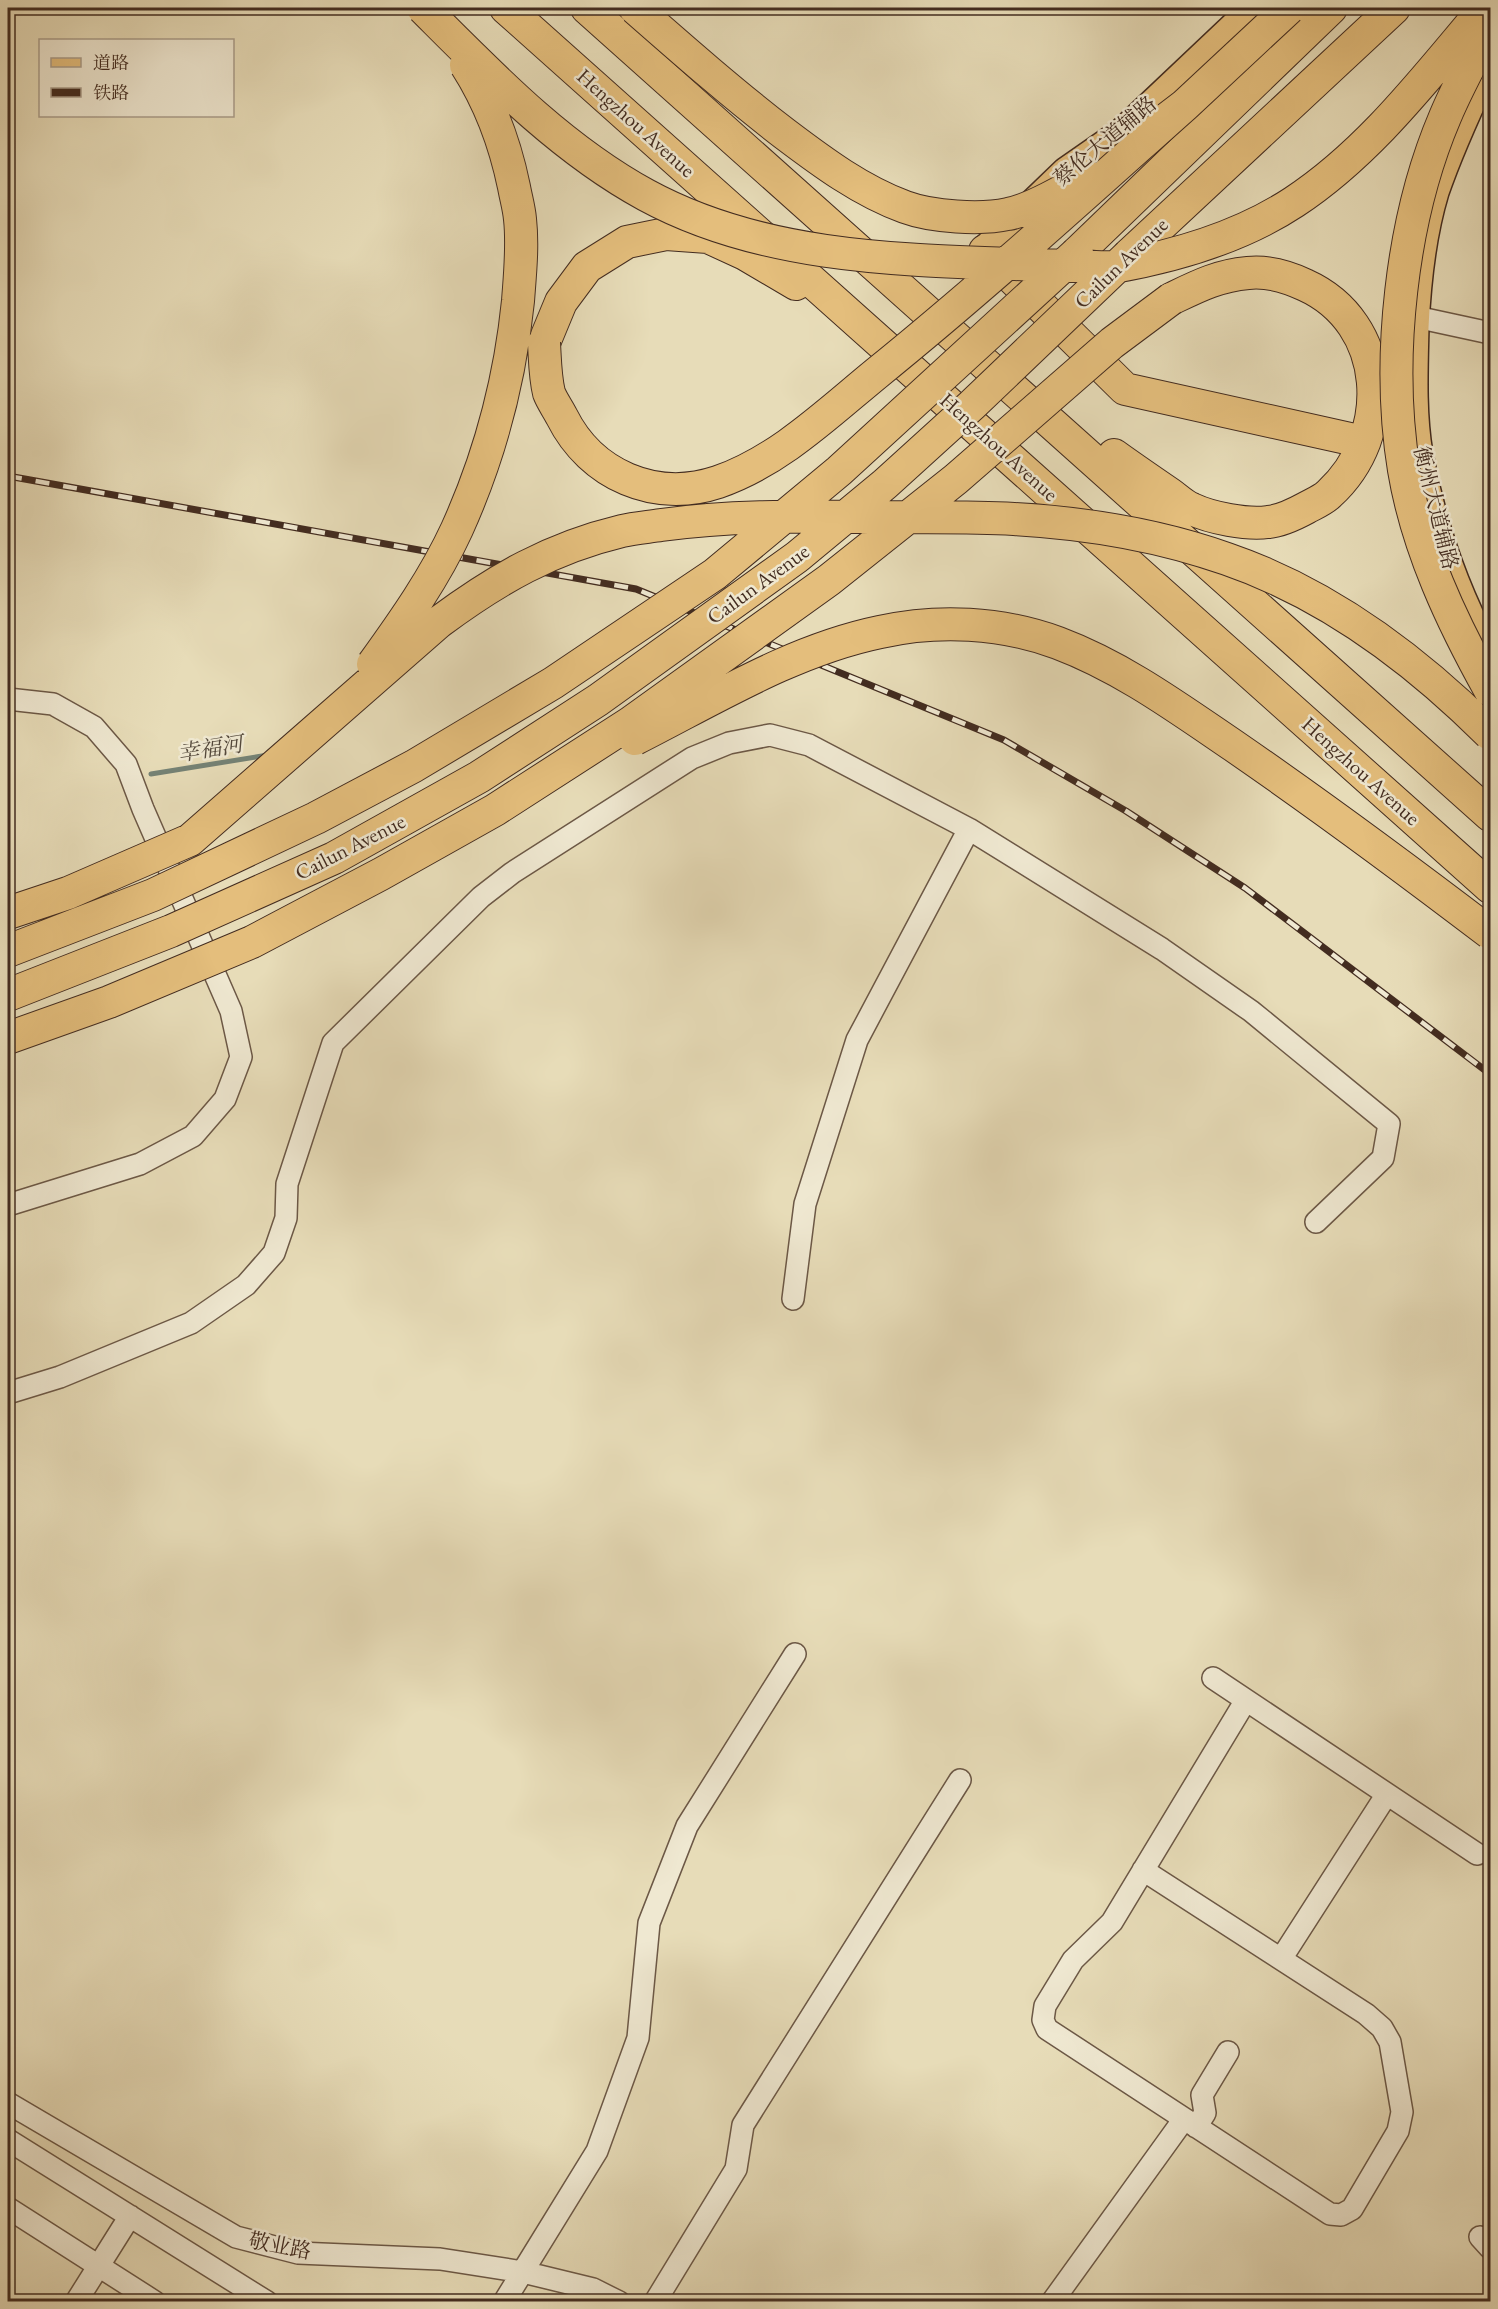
<svg xmlns="http://www.w3.org/2000/svg" width="1498" height="2309" font-family="'EB Garamond','Noto Serif SC',serif">
<style>
.lines{fill:none;stroke-linecap:round;stroke-linejoin:round}
.stream{stroke:#758275;stroke-width:5}
.minor-casing{stroke:#6c5846;stroke-width:24}
.major-casing{stroke:#432c20;stroke-width:30}
.highway-casing{stroke:#432c20;stroke-width:34}
.minor{stroke:#efe8d1;stroke-width:21}
.major{stroke:#e4be7c;stroke-width:27}
.highway{stroke:#e4be7c;stroke-width:32}
.rail-casing{stroke:#432c20;stroke-width:7}
.rail{stroke:#efe8d1;stroke-width:4.5;stroke-dasharray:14;stroke-linecap:butt}
.highway-bridge-casing{stroke:#432c20;stroke-width:34;stroke-linecap:butt}
.highway-bridge{stroke:#e4be7c;stroke-width:32}
.labels{text-anchor:middle;stroke-width:5;stroke-linejoin:round;paint-order:stroke}
.street-label{font-size:21px;fill:#432c20;stroke:#efe8d1}
.water-label{font-size:22px;font-style:italic;fill:#54493c;stroke:#efe8d1}
</style>
<rect width="100%" height="100%" fill="#e7dcb8"/>
<filter id="stains"><feTurbulence type="fractalNoise" baseFrequency=".00333" numOctaves="4"/><feColorMatrix values="0 0 0 0 .2 0 0 0 0 .09 0 0 0 0 .02 0 0 0 .5 -.17"/></filter>
<radialGradient id="worn" r=".72"><stop offset=".6" stop-color="#630" stop-opacity="0"/><stop offset="1" stop-color="#630" stop-opacity=".3"/></radialGradient>
<g class="lines">
<path class="stream" d="M151,774L268,755"/>
<defs>
<path id="minor" d="M1416,317L1490,333
M8,699L53,704L94,727L126,764L143,809L231,1011L241,1057L225,1099L193,1136L140,1164L8,1205
M793,1299L805,1204L857,1040L969,829
M8,1393L60,1377L191,1323L246,1285L274,1253L286,1218L287,1184L333,1043L481,897L512,873L692,758L729,743L770,735L809,745L969,829L1162,949L1251,1011L1389,1124L1383,1158L1316,1222
M1213,1678L1477,1854
M1143,1870L1366,2014L1382,2028L1390,2042L1402,2112L1398,2131L1352,2209L1341,2215L1330,2214L1047,2029L1043,2020L1045,2006L1073,1960L1112,1922L1246,1700
M1281,1959L1387,1794
M8,2103L236,2237L298,2253L440,2259L523,2272L593,2289L619,2302
M1196,2127L1205,2113L1202,2095L1228,2052
M8,2140L267,2302
M8,2208L155,2302
M1480,2237L1490,2248
M76,2302L130,2216
M504,2302L597,2151L638,2038L649,1923L687,1826L795,1654
M655,2302L736,2169L743,2125L960,1780
M1052,2302L1184,2119"/>
<path id="major" d="M1490,63C1470,105 1450,148 1435,192C1422,235 1417,283 1415,327C1414,369 1412,413 1419,454C1432,525 1456,593 1490,655
M984,250L1066,171L1122,132L1253,8"/>
<path id="highway" d="M506,8L1490,887
M587,8L1490,815
M985,251L1125,389L1355,440
M1077,253L1331,8
M1129,255L1394,8
M544,343L561,302L587,267L627,242L666,234L708,237L745,254L796,284
M1114,455C1132,468 1151,481 1170,494C1177,499 1184,506 1192,509C1211,518 1247,525 1268,522C1280,521 1295,514 1306,508C1313,504 1323,500 1329,494C1394,435 1389,323 1305,285C1288,277 1267,271 1248,273C1217,276 1198,286 1171,299"/>
</defs>
<use href="#minor" class="minor-casing"/>
<use href="#major" class="major-casing"/>
<use href="#highway" class="highway-casing"/>
<use href="#minor" class="minor"/>
<use href="#major" class="major"/>
<use href="#highway" class="highway"/>
<defs>
<path id="rail" d="M8,476L636,589L1004,740L1126,811L1245,888L1490,1074"/>
</defs>
<use href="#rail" class="rail-casing"/>
<use href="#rail" class="rail"/>
<defs>
<path id="highway-bridge" d="M423,8C491,76 560,148 646,195C758,256 890,260 1015,264C1037,265 1060,266 1083,266C1093,267 1104,268 1114,267C1176,256 1241,237 1294,202C1370,152 1427,76 1485,8
M635,8C684,51 733,94 785,134C822,162 861,191 905,207C932,217 981,220 1008,214C1030,210 1068,189 1086,176
M1490,27C1474,57 1458,86 1445,117C1401,220 1386,360 1404,470C1417,548 1452,622 1490,690
M1168,118L1185,105L1289,8
M544,343C545,359 545,377 549,393C552,401 558,409 562,417C591,475 655,503 718,482C779,461 828,413 877,373C983,287 1083,196 1185,105
M373,664C404,621 435,577 457,529C490,456 510,380 518,301C520,274 523,246 520,219C519,208 516,198 514,187C505,143 491,104 466,65
M635,739C714,699 793,650 880,632C938,619 1001,622 1058,643C1122,667 1178,708 1234,746C1321,806 1406,869 1490,933
M8,913L68,893L190,840L439,622C497,579 551,548 622,531C634,528 648,527 661,525C727,516 793,516 860,517C911,518 963,516 1014,519C1086,523 1159,535 1227,559C1329,594 1415,659 1490,734
M8,951L153,895L316,818L414,766L553,683L715,574L839,471L1077,253
M8,995L171,931L334,858L479,777L598,700L797,557L885,484L972,405L1129,255
M8,1038L109,1002L252,942L381,874L495,810L630,723L829,580L956,479L1112,343L1171,299"/>
</defs>
<use href="#highway-bridge" class="highway-bridge-casing"/>
<use href="#highway-bridge" class="highway-bridge"/>
</g>
<g class="labels">
<g class="street-label">
<text transform="translate(636 123) rotate(42)" y="7">Hengzhou Avenue</text>
<text transform="translate(1105 141) rotate(-40)" y="7">蔡伦大道辅路</text>
<text transform="translate(1121 263) rotate(-44)" y="7">Cailun Avenue</text>
<text transform="translate(999 447) rotate(42)" y="7">Hengzhou Avenue</text>
<text transform="translate(1436 508) rotate(76)" y="7">衡州大道辅路</text>
<text transform="translate(758 584) rotate(-36)" y="7">Cailun Avenue</text>
<text transform="translate(1361 771) rotate(42)" y="7">Hengzhou Avenue</text>
<text transform="translate(350 847) rotate(-27)" y="7">Cailun Avenue</text>
<text transform="translate(280 2246) rotate(11)" y="7">敬业路</text>
</g>
<g class="water-label">
<text transform="translate(210 748) rotate(-9)" y="8">幸福河</text>
</g>
</g>
<rect width="1498" height="2309" fill="none" stroke="#e7dcb8" stroke-width="30"/>
<rect x="9" y="9" width="1480" height="2291" fill="none" stroke="#432c20" stroke-width="3"/>
<rect x="15" y="15" width="1468" height="2279" fill="none" stroke="#432c20" stroke-width="1.5"/>
<rect x="39" y="39" width="195" height="78" fill="#efe8d1" stroke="#aa9d8a" stroke-width="1.5"/>
<rect x="51" y="58" width="30" height="9" fill="#e4be7c" stroke="#aa9d8a" stroke-width="1.5"/>
<text x="93" y="69" font-size="18" fill="#432c20">道路</text>
<rect x="51" y="88" width="30" height="9" fill="#432c20" stroke="#aa9d8a" stroke-width="1.5"/>
<text x="93" y="99" font-size="18" fill="#432c20">铁路</text>
<rect width="100%" height="100%" filter="url(#stains)"/>
<rect width="100%" height="100%" fill="url(#worn)"/>
</svg>
